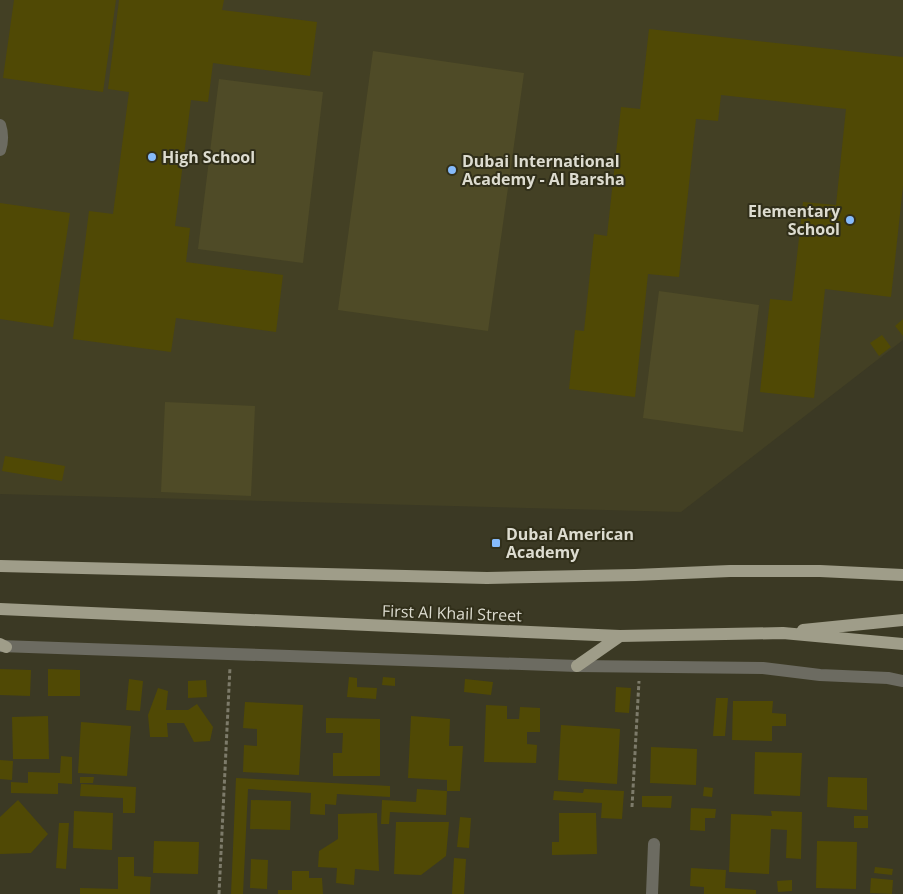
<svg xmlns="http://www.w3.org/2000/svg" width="903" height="894" font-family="'Open Sans',sans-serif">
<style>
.built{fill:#434024}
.green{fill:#4f4b27}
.building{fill:#504905}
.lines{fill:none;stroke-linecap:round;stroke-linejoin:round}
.path{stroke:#7d7b6a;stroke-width:3;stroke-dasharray:4 2.5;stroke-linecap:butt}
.minor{stroke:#6c6b61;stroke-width:12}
.major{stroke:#9f9d89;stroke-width:12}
.poi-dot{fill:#86bbfb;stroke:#312f1a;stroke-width:2}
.labels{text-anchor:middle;stroke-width:4;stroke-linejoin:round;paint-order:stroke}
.poi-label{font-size:16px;font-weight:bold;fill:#dddcd0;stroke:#312f1a;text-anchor:start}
.street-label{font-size:16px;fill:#dddcd0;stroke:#312f1a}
</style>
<rect width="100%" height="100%" fill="#3b3924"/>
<path class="built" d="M0,0H903V340L681,512L0,494Z"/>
<path class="green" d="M373,51L524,73L488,331L338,310Z
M219,79L323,92L303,263L198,249Z
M659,291L759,305L743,432L643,418Z
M165,402L255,406L251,496L161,492Z"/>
<path class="building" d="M14,0H116L103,92L3,78Z
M119,0H224L222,10L317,22L310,76L213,63L208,102L191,100L175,226L190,228L186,262L283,275L276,332L176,318L171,352L73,339L89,211L113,214L129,92L108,89Z
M649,29L903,57V186L891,297L825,289L814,398L760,392L770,299L792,301L803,202L836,205L846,109L721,95L718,121L696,119L679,277L648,274L635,397L569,389L575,330L584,331L594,234L607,236L621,107L640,109Z
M0,203L70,213L53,327L0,319Z
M903,319V336L895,326Z
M882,335L891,347L879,356L870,343Z
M5,456L65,466L62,481L2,471Z
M0,669L31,670L30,696L0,695Z
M48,669L80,670V696H48Z
M349,677L357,678V687L377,688L376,699L347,697Z
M383,677L395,678V686L382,685Z
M129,679L143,681L140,711L126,710Z
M465,679L493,682L491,695L464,692Z
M206,680L207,697L188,698V681Z
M616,687L631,688L629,713L615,712Z
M158,688L168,691L166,710H188L197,704L213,727L210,741L194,742L184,723H167L168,737H150L148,715Z
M716,698H728L725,736H713Z
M733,701H773L772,713L786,714V726H772V741L732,740Z
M245,702L303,705L299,775L243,772L244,745L257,746V729L243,728Z
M486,705L507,706V719H519L520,707L540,708V732H527V744L537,745L536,763L484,762Z
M48,716L49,759H13L12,717Z
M411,716L450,719L449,746H463L460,791H447L446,815L390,812L389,824H381L382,800L416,802L417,789L447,791V780L408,778Z
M326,718L380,719V776H333V753H342L343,733H326Z
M81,722L131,726L127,776L78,773Z
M561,725L620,729L617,784L558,780Z
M651,747L697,749L696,785L650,783Z
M755,752L802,753L800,796L754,794Z
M61,756L72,757V784L58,783V794L11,793V782L28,783V772L60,773Z
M0,760L13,761L12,780L0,779Z
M80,777H94L93,783H80Z
M828,777L867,778V810L827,807Z
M236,778L390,786V797L337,794L336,805L325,804V815L310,814L311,793L248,789L243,894H231Z
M81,784L136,787L135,813H123V798L80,796Z
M704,787L713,788L712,797L703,796Z
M584,789L624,791L622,819L601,818L602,803L553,800L554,791L583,793Z
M642,796H672L671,808L642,807Z
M18,800L48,834L31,853L0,854V817Z
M251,800L291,801L290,830L250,829Z
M691,808L716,809L715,818H705V831L690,830Z
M74,811L113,813L112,850L73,848Z
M771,811L802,812L801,859L786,858L787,830L771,829L769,874L729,872L731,814L772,816Z
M377,813L379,871L355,869L354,885L336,883L337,868L318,867L319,851L338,839V814Z
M559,813H596L597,854L552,855V842H559Z
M854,816H868V828H854Z
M460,817L471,818L469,848L457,847Z
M396,822H449L446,856L421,875L394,874Z
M59,823H69L66,869L56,868Z
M154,841L199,842L198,874L153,873Z
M817,841L857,842L856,889L816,888Z
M118,857H134V876L151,877L150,894H80V888L118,889Z
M454,858L466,859L464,894H452Z
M251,859L268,860L267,889L250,888Z
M875,867L893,869L892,875L874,873Z
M691,868L726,870L725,888L756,890V894H704V887L690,886Z
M292,871H309V878H322L323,894H278V890H292Z
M871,878L893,880L892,894L870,893Z
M792,880V891L778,892L777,881Z"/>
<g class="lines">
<path class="path" d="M632,807L639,681
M219,894L230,667"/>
<path class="minor" d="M0,125C3,134 3,141 0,150
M0,646L577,666L763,668L820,675L888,678L903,681
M652,894L654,844"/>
<path class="major" d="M0,566L487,578L635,575L730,571H820L903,575
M0,609L620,636L783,633L903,644
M803,630L903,620
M0,644L6,647
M577,666L620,636"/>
</g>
<g class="poi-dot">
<circle cx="152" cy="157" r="5"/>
<circle cx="452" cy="170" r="5"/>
<circle cx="850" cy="220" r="5"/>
<rect x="491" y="538" width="10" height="10" rx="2.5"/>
</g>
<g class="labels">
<g class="poi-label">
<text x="162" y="163">High School</text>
<text x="462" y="167">Dubai International<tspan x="462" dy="18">Academy - Al Barsha</tspan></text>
<text x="840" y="217" text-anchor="end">Elementary<tspan x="840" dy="18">School</tspan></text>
<text x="506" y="540">Dubai American<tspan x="506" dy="18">Academy</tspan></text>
</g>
<g class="street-label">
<text transform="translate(452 613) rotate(2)" y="6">First Al Khail Street</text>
</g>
</g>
</svg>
